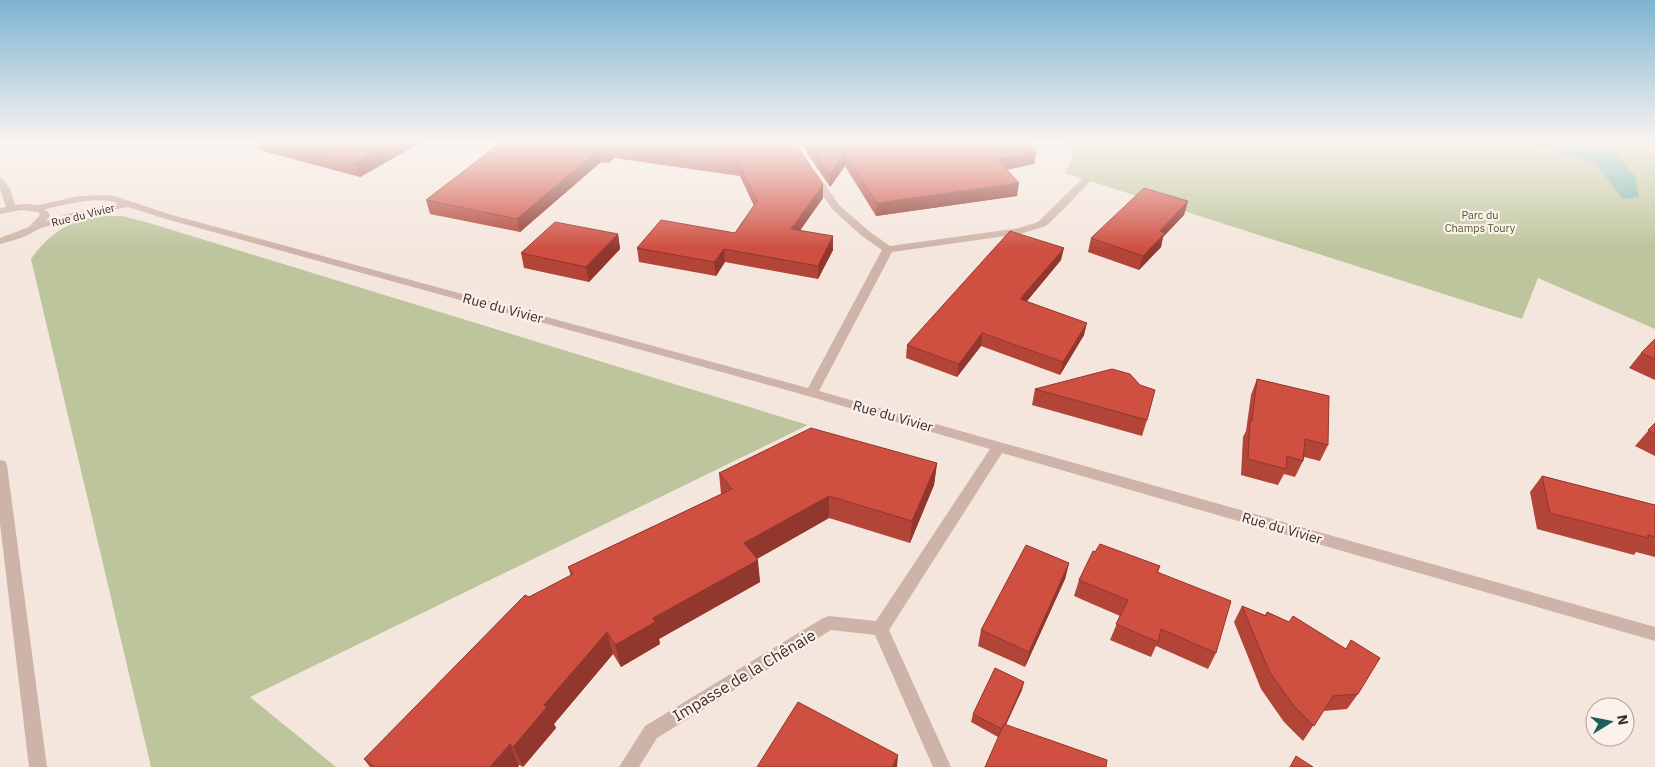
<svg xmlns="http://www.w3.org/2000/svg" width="1655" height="767" font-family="'IBM Plex Sans',sans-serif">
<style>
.green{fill:#bdc59c}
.water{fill:#7ab4ae}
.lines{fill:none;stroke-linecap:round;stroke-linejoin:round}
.minor{fill:#ceb4a8;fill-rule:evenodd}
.tertiary{fill:#ceb4a8;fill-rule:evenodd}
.wall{fill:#b24438}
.shaded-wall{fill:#91372e}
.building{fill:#cf4f41;stroke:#91372e}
.labels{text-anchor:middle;stroke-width:4.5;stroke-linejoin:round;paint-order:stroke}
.far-street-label{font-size:11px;fill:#3a2c29;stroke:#fbf1ea}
.far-park-label{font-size:11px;fill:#4f5a2a;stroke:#fbf1ea}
.street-label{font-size:14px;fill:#3a2c29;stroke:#fbf1ea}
.near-street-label{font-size:16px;fill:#3a2c29;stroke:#fbf1ea}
</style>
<rect width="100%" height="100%" fill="#f4e6dd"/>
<path class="green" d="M1068,141H1655V329L1538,278L1522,319L1065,173L1073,158Z
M98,216H122L146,222L808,425L250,697L336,767H151L31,259C49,234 67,222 98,216Z"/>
<path class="water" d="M1520,141H1576L1615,153L1635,176L1639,197L1623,199L1595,163Z"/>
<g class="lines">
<path class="minor" d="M814,172L817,173L839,205L870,232L890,246L1019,228L1038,222L1083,178L1086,177L1091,180L1067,206L1046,226L1020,234L892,252L819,391L1655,627V641L1002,453L889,630L951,767H933L875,635L831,630L657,738L639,767H619L645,726L823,618L829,616L876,621L990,449L808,396L166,219L128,207L72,218L36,230L31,227L67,214L118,203C93,195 62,206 37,211L32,208L34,206L79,196L111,195L172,215L808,388L882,250L862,236L832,209L809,175Z"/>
<path class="tertiary" d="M0,178L3,179L10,189L15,205C28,203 42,203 50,215C40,234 19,239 0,244V238L29,227L40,215L38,212L21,210L0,214V208L6,207L0,189Z
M0,460L5,461L7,465L47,767H29L0,524Z"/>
</g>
<path class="wall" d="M255,141H423L360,177L259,150Z
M503,141H794L823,198L800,230L833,236V250L818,279L725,262L716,276L639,262L637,248L735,233L754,206L740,176L614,158L609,163L601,162L520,232L430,214L426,200Z
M799,141H1023L1036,151L1034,164L1006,170L1017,196L876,216L845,166L830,187Z
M1188,201L1184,215L1163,237L1161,247L1139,270L1088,252L1091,238Z
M618,234L620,249L589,282L524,268L521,253Z
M1061,260L1026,302L1084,335L1060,375L981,346L957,377L906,358L907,345Z
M1655,339V380L1629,368L1641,353Z
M1257,379L1328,445L1320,461L1304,457L1303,461L1295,477L1284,474L1278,485L1241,475L1243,437L1246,431L1251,395Z
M1140,385L1147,420L1142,436L1032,405L1035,389Z
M1655,423V456L1635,446Z
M937,463L934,485L910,543L829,518L757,559L760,582L659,639L660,644L621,667L613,654L554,724L556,728L523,767L519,765L518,767H370L364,759L529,597L571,576L568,567L721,494L719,473Z
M1542,476L1655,505V557L1636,552L1634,555L1537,529L1530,492Z
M1069,563L1065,579L1025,667L978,646L981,630Z
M1160,566L1158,572L1216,653L1208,669L1156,646L1151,657L1110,640L1120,616L1074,596L1079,580Z
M1242,606L1265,615L1267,612L1346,649L1351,640L1358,694L1347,709L1323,711L1303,741L1284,722L1261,689L1234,622Z
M1022,690L998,737L971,722L973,714Z"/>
<path class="shaded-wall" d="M396,141H423L360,177L355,163Z
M612,146L614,158L609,163L607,150Z
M599,149L601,162L520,232L517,219Z
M1036,151L1034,164L995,172L997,159Z
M845,153V166L830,187V174Z
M1019,183L1017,196L876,216L877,203Z
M823,185V198L792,242L791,229Z
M1188,201L1184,215L1163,237L1161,247L1139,270L1143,256L1160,231Z
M618,234L620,249L589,282L586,267Z
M833,236V250L818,279V266Z
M1064,248L1061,260L1018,312L1020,299Z
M724,249L725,262L716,276L714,262Z
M1087,323L1084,335L1060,375L1063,362Z
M982,333L981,346L957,377L959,364Z
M937,463L934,485L910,543L912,521Z
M829,496V518L746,565L744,543Z
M758,560L760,582L659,639L660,644L621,667L615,645L653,618Z
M1069,563L1065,579L1025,667L1029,652Z
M607,632L613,654L554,724L556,728L523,767L513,747L544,705Z
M1024,682L1022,690L1000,738L1002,730Z
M510,744L519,765L518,767H490Z
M898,755L897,767H892Z"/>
<path class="building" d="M269,141H396L355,163Z
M503,141H794L823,185L791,229L833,236L818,266L724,249L714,262L637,248L661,220L735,233L757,201L739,163L612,146L607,150L599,149L517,219L426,200Z
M807,141H1023L1036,151L997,159L1019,183L877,203L845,153L830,174Z
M1144,188L1188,201L1160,231L1165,233L1143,256L1091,238Z
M555,222L618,234L586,267L521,253Z
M1010,231L1064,248L1020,299L1087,323L1063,362L982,333L959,364L907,345Z
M1655,339V359L1641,353Z
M1112,369L1130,374L1140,385L1155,390L1147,420L1035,389Z
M1257,379L1329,396L1328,445L1305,439L1303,461L1287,456L1286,469L1248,459L1250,421H1252Z
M1655,423V434L1648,430Z
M811,428L937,463L912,521L829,496L744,543L758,560L653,618L655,622L615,645L607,632L544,705L547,707L513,747L510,744L490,767H375L364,759L525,595L529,597L573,574L568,567L732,489L719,473Z
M1542,476L1655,505V537L1648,535L1649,538L1550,513Z
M1100,544L1160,566L1157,572L1231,601L1216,653L1161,629L1158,642L1116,624L1128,600L1079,580L1093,551L1095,552Z
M1026,545L1069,563L1029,652L981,630Z
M1242,606L1266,616L1267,612L1289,622L1293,616L1346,649L1351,640L1380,658L1358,694L1333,696L1314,726L1294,706L1270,673Z
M995,668L1024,682L1005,725L1004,724L1002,729L973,714Z
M798,702L898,755L892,767H757Z
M1004,724L1107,760L1106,767H985Z
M1296,756L1313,767H1290Z"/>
<linearGradient id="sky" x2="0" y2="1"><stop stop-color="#7cb4d1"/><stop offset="0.57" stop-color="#faf4f0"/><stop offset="1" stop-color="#faf4f0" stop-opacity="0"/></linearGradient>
<rect width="1655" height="249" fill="url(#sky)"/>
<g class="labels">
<g class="far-street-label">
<text transform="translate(83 215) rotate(-14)" y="4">Rue du Vivier</text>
</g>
<g class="far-park-label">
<text x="1480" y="219">Parc du<tspan x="1480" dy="13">Champs Toury</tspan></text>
</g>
<g class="street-label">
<text transform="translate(503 308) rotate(15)" y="5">Rue du Vivier</text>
<text transform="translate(893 416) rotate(16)" y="5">Rue du Vivier</text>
<text transform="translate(1282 528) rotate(16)" y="5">Rue du Vivier</text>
</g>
<g class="near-street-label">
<text transform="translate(744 675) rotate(-31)" y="6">Impasse de la Chênaie</text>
</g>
</g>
<g transform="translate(1610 722) rotate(80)"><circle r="24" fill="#fbf1ea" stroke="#aea29d"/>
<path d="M0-4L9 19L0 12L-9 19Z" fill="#1a5f5a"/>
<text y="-8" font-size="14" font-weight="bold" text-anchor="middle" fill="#3a2c29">N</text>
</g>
</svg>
